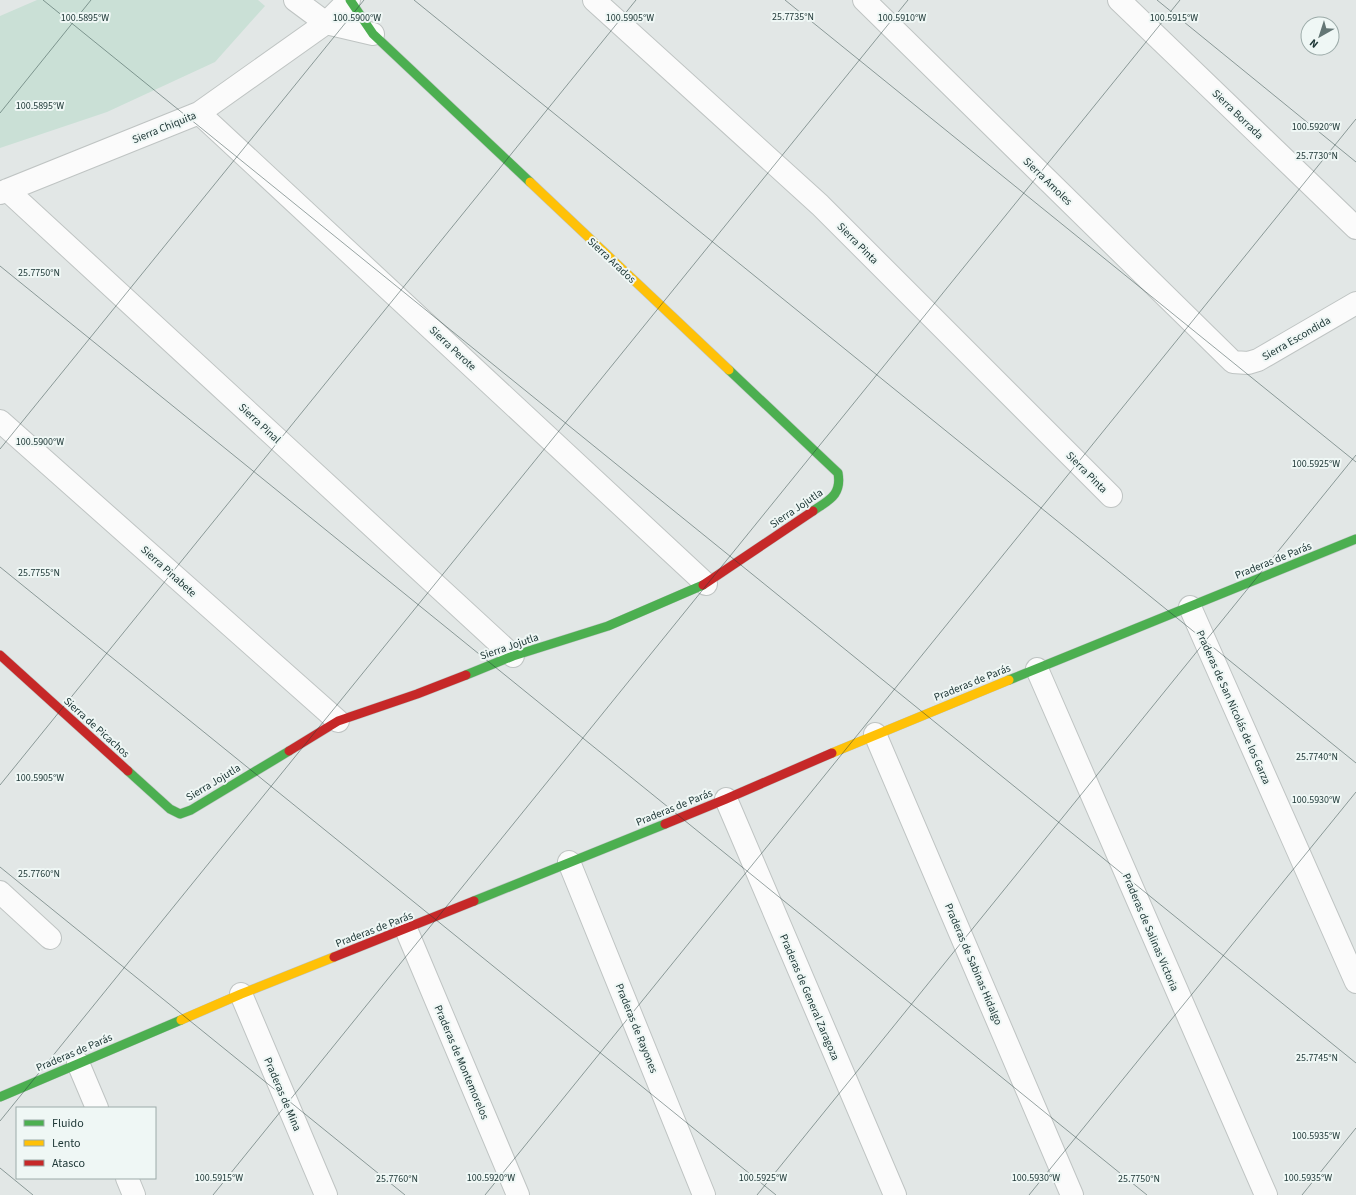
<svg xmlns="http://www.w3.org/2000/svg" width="1356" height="1195" font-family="'Source Sans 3',sans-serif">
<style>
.green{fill:#cae0d6}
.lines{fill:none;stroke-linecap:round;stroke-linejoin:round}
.street-casing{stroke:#bfc4c3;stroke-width:24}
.fast-casing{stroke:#bdc5c3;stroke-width:10}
.slow-casing{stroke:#bdc5c3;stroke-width:10}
.jam-casing{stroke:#bdc5c3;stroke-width:10}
.street{stroke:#fbfbfb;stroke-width:22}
.fast{stroke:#4caf50;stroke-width:9}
.slow{stroke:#ffc107;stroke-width:9}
.jam{stroke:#c62828;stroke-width:9}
.ticks{fill:none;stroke:#203938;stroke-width:1;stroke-opacity:0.45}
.labels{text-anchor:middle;stroke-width:4;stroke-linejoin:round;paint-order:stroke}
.street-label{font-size:11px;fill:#203938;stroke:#eff7f5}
.ticks-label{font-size:10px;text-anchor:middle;fill:#203938;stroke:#eff7f5;stroke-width:4;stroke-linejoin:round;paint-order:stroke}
</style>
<rect width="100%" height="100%" fill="#e2e7e6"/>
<path class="green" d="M37,0H258L265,6L215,62L107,112L0,148V16Z"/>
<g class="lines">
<defs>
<path id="street" d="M295,0L326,23L373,34
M594,0L820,205L1111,496
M864,0L1233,362L1248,363L1258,360L1356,303
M1119,0L1356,228
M199,113L706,584
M7,190L513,656
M0,193L199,113L326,23L349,0
M0,421L338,721
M1190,607L1356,982
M1037,669L1266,1195
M875,734L1072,1195
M726,799L895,1195
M569,862L704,1195
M0,892L50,938
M406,929L518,1195
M241,994L326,1195
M78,1063L97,1108
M127,1178L134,1195"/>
<path id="fast" d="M350,0L373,34L530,182
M729,370L838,473C842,495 829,500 813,511
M466,675L513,656L608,626L703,585
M1009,680L1356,539
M128,771L170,809L180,814L191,810L289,751
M474,901L665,824
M0,1097L181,1020"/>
<path id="slow" d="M530,182L729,370
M832,753L1009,680
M181,1020L241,994L334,957"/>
<path id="jam" d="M703,585L813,511
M0,655L128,771
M289,751L338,721L417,694L466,675
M665,824L726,799L832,753
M334,957L474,901"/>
</defs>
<use href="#street" class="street-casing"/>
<use href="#fast" class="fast-casing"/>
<use href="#slow" class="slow-casing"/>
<use href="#jam" class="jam-casing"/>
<use href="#street" class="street"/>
<use href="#fast" class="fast"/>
<use href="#slow" class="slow"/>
<use href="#jam" class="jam"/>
</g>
<path class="ticks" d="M43,0L1356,1063M414,0L1356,763M785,0L1356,462M1157,0L1356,162M0,113L91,0M0,266L1147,1195M0,449L364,0M0,567L776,1195M0,785L636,0M0,867L405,1195M0,1121L908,0M0,1168L33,1195M213,1195L1180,0M485,1195L1356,119M757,1195L1356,455M1029,1195L1356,792M1302,1195L1356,1128"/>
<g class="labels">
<g class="street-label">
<text transform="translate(1238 114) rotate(44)" y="4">Sierra Borrada</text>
<text transform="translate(164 127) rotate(-22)" y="4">Sierra Chiquita</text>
<text transform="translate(1048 181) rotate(44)" y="4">Sierra Amoles</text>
<text transform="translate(858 243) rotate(45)" y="4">Sierra Pinta</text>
<text transform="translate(612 260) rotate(43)" y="4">Sierra Arados</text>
<text transform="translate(1296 338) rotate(-30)" y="4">Sierra Escondida</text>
<text transform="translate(453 348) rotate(43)" y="4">Sierra Perote</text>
<text transform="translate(260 423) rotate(43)" y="4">Sierra Pinal</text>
<text transform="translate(1087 472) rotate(45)" y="4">Sierra Pinta</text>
<text transform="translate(796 508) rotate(-34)" y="4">Sierra Jojutla</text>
<text transform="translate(1273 560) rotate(-22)" y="4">Praderas de Parás</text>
<text transform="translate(169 571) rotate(42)" y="4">Sierra Pinabete</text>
<text transform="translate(509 646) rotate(-19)" y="4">Sierra Jojutla</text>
<text transform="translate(972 682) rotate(-22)" y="4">Praderas de Parás</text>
<text transform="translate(1234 707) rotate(66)" y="4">Praderas de San Nicolás de los Garza</text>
<text transform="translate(97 727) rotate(42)" y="4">Sierra de Picachos</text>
<text transform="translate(213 782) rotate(-31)" y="4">Sierra Jojutla</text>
<text transform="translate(674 807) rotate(-22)" y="4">Praderas de Parás</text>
<text transform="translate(374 929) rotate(-21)" y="4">Praderas de Parás</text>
<text transform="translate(1151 932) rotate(67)" y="4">Praderas de Salinas Victoria</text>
<text transform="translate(974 964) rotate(67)" y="4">Praderas de Sabinas Hidalgo</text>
<text transform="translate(810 997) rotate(67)" y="4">Praderas de General Zaragoza</text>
<text transform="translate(637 1028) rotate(68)" y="4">Praderas de Rayones</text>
<text transform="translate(74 1052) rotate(-23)" y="4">Praderas de Parás</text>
<text transform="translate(462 1062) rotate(67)" y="4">Praderas de Montemorelos</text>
<text transform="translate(283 1094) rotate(67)" y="4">Praderas de Mina</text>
</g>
</g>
<g class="ticks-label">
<text x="793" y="20">25.7735°N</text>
<text x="85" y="21">100.5895°W</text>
<text x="357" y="21">100.5900°W</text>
<text x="630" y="21">100.5905°W</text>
<text x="902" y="21">100.5910°W</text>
<text x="1174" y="21">100.5915°W</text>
<text x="40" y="109">100.5895°W</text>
<text x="1316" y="130">100.5920°W</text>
<text x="1317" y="159">25.7730°N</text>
<text x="39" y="276">25.7750°N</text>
<text x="40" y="445">100.5900°W</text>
<text x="1316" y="467">100.5925°W</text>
<text x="39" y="576">25.7755°N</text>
<text x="1317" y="760">25.7740°N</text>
<text x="40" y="781">100.5905°W</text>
<text x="1316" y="803">100.5930°W</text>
<text x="39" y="877">25.7760°N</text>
<text x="1317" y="1061">25.7745°N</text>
<text x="1316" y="1139">100.5935°W</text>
<text x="219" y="1181">100.5915°W</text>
<text x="491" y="1181">100.5920°W</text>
<text x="763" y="1181">100.5925°W</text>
<text x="1036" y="1181">100.5930°W</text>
<text x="1308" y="1181">100.5935°W</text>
<text x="397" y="1182">25.7760°N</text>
<text x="1139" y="1182">25.7750°N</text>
</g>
<rect x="16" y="1107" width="140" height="72" fill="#eff7f5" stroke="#9caba9"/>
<rect x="24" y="1120" width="20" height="6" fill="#4caf50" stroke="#9caba9"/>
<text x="52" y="1127" font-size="12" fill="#203938">Fluido</text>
<rect x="24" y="1140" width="20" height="6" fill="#ffc107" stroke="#9caba9"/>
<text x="52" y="1147" font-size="12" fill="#203938">Lento</text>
<rect x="24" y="1160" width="20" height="6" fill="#c62828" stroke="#9caba9"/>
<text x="52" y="1167" font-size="12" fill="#203938">Atasco</text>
<g transform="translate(1320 36) rotate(219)"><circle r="19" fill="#eff7f5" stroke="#9caba9"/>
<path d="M0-3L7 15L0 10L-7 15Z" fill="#647675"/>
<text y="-6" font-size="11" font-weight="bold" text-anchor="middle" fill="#203938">N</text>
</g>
</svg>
